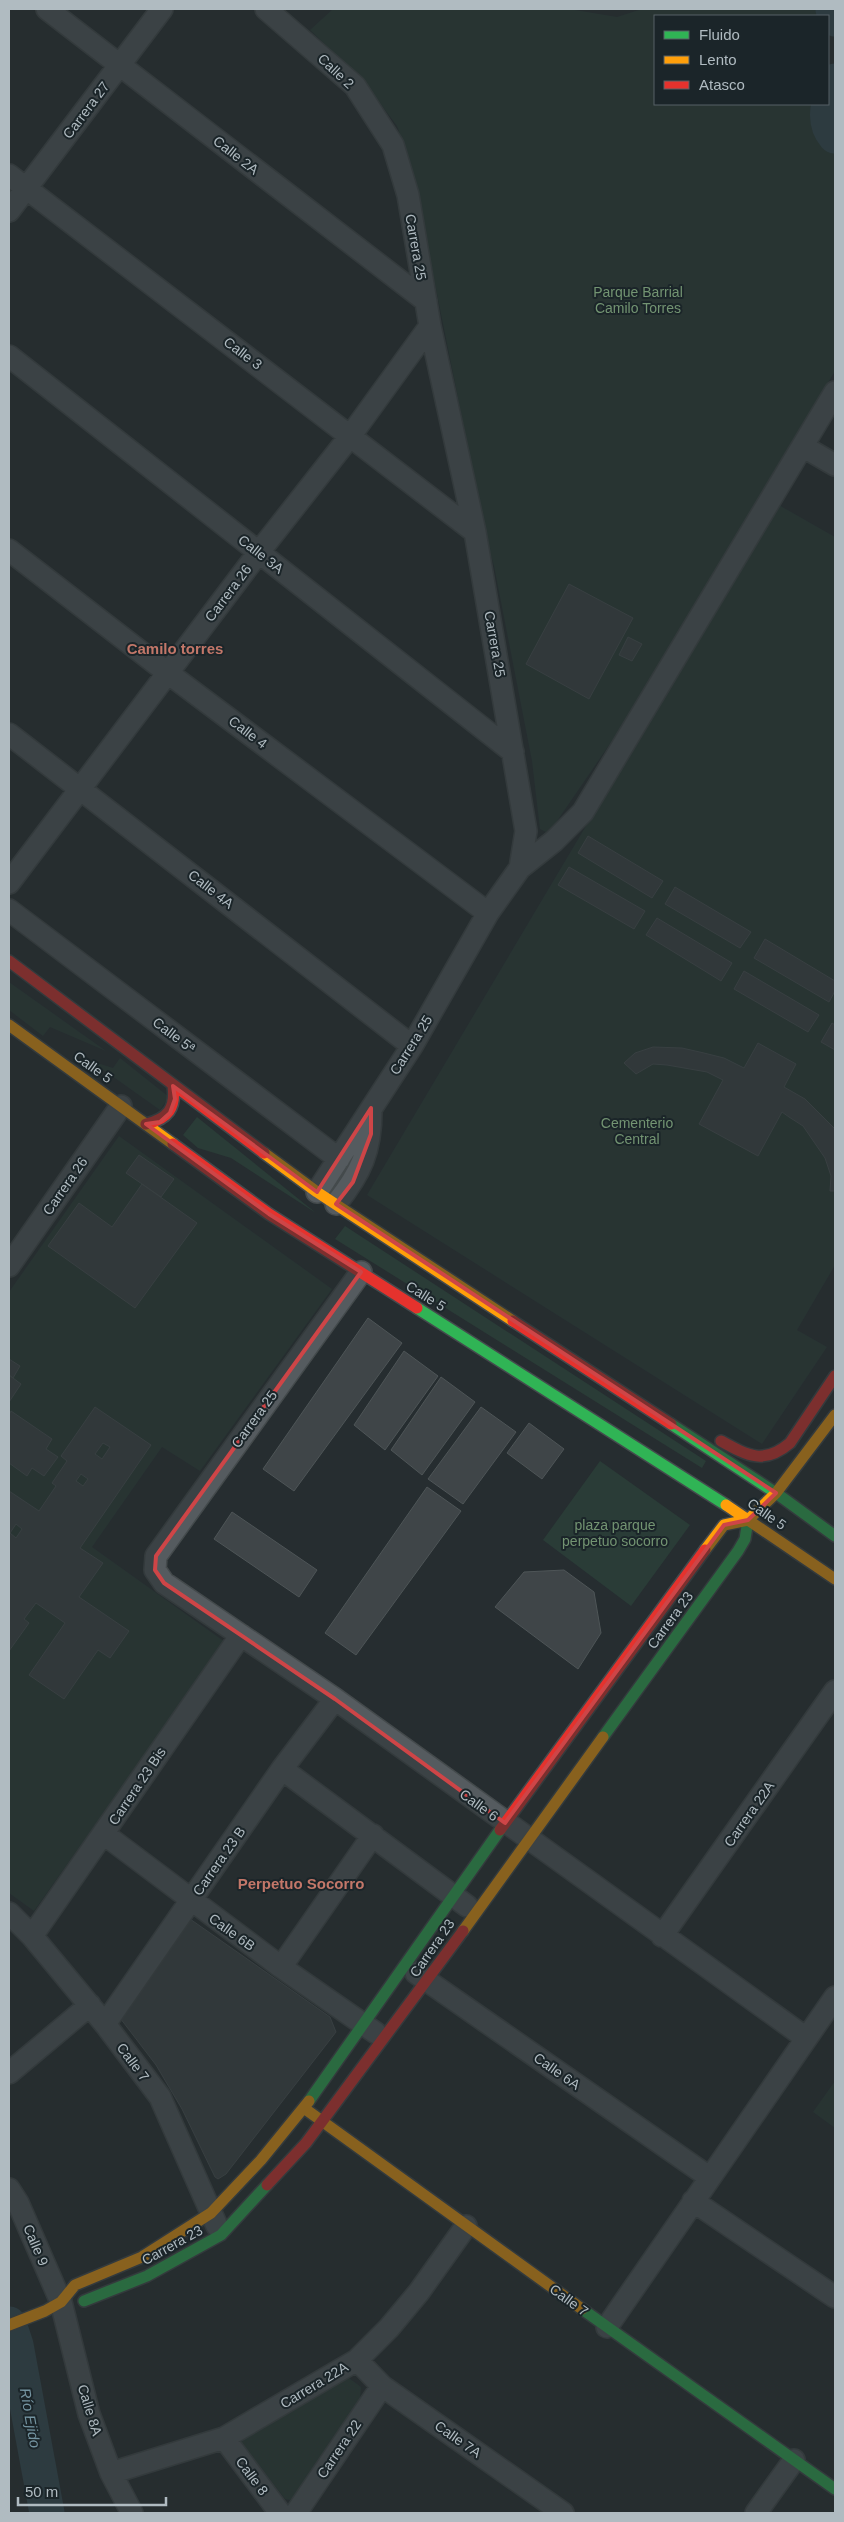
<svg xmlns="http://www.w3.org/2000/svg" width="844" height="2522" font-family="Arial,sans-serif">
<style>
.green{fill:#2a3c37}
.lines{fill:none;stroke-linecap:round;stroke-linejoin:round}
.river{stroke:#364c54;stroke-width:35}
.building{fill:#3f4548;stroke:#4e5557;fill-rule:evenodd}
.street-casing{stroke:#444a4c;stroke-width:24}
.fast-casing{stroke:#444a4d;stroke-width:14}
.slow-casing{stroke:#444a4d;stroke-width:14}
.jam-casing{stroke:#444a4d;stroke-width:14}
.street{stroke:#555b5f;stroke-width:21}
.fast{stroke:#30b455;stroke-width:11}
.slow{stroke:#ff9f0a;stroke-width:11}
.jam{stroke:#e5322d;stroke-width:11}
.marked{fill:none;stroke:#ce4547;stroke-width:4;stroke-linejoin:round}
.labels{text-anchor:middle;stroke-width:4;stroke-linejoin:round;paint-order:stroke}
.street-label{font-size:14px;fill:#b0bbc1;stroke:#1b2529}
.park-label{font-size:14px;fill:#739472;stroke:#1b2529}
.neighbourhood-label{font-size:15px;font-weight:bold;fill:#c37769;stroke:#1b2529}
.water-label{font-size:15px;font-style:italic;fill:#7494a1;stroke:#1b2529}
</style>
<rect width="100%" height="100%" fill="#262d30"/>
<path class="green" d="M333,9H569L617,17L642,9H821L823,16H655V104H820L817,126L835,153V371L618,732L555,824L546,832L540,829L532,761L494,566L487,542L411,165L397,126L365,83L310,30Z
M777,504L835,537V1265L797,1330L827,1347L762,1444L367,1195Z
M9,982L106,1051L50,1027L43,1036L9,1010Z
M120,1058L169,1097L160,1110L91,1061L113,1068Z
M197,1117L316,1213L231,1158L198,1148L183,1135Z
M119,1136L332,1289L200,1471L162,1447L92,1547L225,1642L34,1911L9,1893V1292Z
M345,1226L706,1461L702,1468L335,1239Z
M600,1461L690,1525L631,1606L543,1540Z
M835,2081V2128L813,2112Z
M345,2375L361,2387L360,2400L331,2440L298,2493L290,2500L285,2499L237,2437Z"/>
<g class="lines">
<path class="river" d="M833,9L835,19
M835,81C830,100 821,120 835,136
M9,2324L16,2345L47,2513"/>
</g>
<path class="building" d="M569,584L633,618L589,699L526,664Z
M628,637L642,644L632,661L619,655Z
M588,836L663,881L652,898L578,853Z
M569,867L645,911L634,929L558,885Z
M675,887L751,932L740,948L665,904Z
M657,918L732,963L721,981L646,935Z
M765,939L835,981V991L829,1002L754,958Z
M744,971L819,1015L808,1032L734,989Z
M832,1023L835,1025V1050L821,1042Z
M758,1043L796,1064L784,1087L805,1099L835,1129V1191H830L831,1176L825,1158L803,1126L789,1117L782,1112L758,1156L699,1124L723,1080L707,1072L667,1065L653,1064L636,1074L624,1063L635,1053L653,1047L682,1048L704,1053L724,1058L744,1068Z
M139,1155L174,1179L161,1197L126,1173Z
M142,1184L197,1223L135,1308L48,1246L79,1203L112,1227Z
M368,1318L402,1343L294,1491L263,1469Z
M404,1351L438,1376L385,1450L354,1425Z
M9,1359L20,1366L13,1378L9,1375Z
M9,1375L21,1384L9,1402Z
M441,1377L475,1402L422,1475L391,1450Z
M95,1407L151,1445L80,1548L103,1563L79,1597L129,1631L110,1658L98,1650L64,1699L29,1675L65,1623L36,1603L24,1619L29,1623L9,1651V1491L39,1511L56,1486L52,1483L67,1461L61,1456ZM103,1443L110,1447L102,1459L95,1454ZM81,1474L88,1479L83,1486L76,1481ZM16,1524L22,1529L16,1538L10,1533Z
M481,1407L516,1432L463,1504L428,1479Z
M11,1411L52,1439L46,1449L58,1457L44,1476L32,1468L27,1476L9,1463V1415Z
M529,1423L564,1449L542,1479L507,1453Z
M427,1487L461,1511L356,1655L325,1633Z
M232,1512L317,1570L299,1597L214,1539Z
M564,1570L594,1592L601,1633L578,1669L495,1607L524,1572Z
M190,1919L330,2017L336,2032L226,2174L218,2179L215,2177L182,2109L156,2065L117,2014Z"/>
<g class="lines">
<defs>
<path id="street" d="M47,9L426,301
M266,9L355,86L393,145L408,195L430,326L475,532L526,831L520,868L488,913L412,1046L317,1192
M9,175L475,532
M9,211L162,9
M9,356L513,752
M804,447L835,465
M9,550L168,673L488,913
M9,734L412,1046
M520,868L554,841L583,812L835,392
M9,883L259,552L351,435L430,326
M9,910L339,1159
M336,1204C361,1173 371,1151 371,1111
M9,1266L121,1106
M361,1272L156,1556L155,1570L164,1583L335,1699L806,2038
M282,1769L467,1906
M104,1834L281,1967L376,2033
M9,1913L32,1936L105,2024L160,2097L217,2226
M32,1936L241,1635
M662,1936L835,1691
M281,1967L373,1835
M416,1973L709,2177
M105,2024L282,1769L335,1699
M9,2073L90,2005
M9,2189L18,2203L61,2302L89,2414L111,2473L132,2513
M693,2201L835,2297
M607,2327L835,1997
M357,2360L382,2386L563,2513
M224,2438L280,2513
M111,2473L224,2438L357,2360L389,2328L419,2292L466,2226
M296,2513L382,2386
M756,2513L794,2460"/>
<path id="fast" d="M417,1308L726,1505
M671,1424L776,1493L835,1536
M603,1737L738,1551L745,1539L748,1520
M309,2101L500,1830
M84,2301L147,2276L221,2235L267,2185
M582,2309L835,2489"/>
<path id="slow" d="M9,1025L173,1144
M264,1153L317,1192L513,1321
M726,1505L835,1579
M705,1550L724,1525L748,1520L776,1493L835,1415
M463,1931L603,1737
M308,2111L582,2309
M9,2325L45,2311L61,2302L75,2285L142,2257L211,2213L261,2160L309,2101"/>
<path id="jam" d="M9,961L264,1153
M146,1124C168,1119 176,1108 173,1086
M173,1144L269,1214L417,1308
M513,1321L671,1424
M721,1441C748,1456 764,1465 790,1443L835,1376
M500,1830L705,1550
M267,2185L306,2143L463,1931"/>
</defs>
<use href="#street" class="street-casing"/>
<use href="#fast" class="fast-casing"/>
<use href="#slow" class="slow-casing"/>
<use href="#jam" class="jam-casing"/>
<use href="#street" class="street"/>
<use href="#fast" class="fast"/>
<use href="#slow" class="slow"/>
<use href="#jam" class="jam"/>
</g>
<path d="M0 0H844V2522H0ZM173,1086L317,1192L371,1108V1134L353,1182L336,1204L776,1493L748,1520L724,1525L505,1823L335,1699L164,1583L155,1570L156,1556L361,1272L269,1214L146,1124L160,1122L170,1113L175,1099Z" fill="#262d30" fill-opacity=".55" fill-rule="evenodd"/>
<path class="marked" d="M173,1086L317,1192L371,1108V1134L353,1182L336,1204L776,1493L748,1520L724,1525L505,1823L335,1699L164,1583L155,1570L156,1556L361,1272L269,1214L146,1124L160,1122L170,1113L175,1099Z"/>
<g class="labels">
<g class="street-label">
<text transform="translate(336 71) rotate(43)" y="5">Calle 2</text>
<text transform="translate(86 110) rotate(-53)" y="5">Carrera 27</text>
<text transform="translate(236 155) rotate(38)" y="5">Calle 2A</text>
<text transform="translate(416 247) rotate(80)" y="5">Carrera 25</text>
<text transform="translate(243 353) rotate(37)" y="5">Calle 3</text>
<text transform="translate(261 554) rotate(38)" y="5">Calle 3A</text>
<text transform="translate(228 593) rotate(-53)" y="5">Carrera 26</text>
<text transform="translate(495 644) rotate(80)" y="5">Carrera 25</text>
<text transform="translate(248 732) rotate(37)" y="5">Calle 4</text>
<text transform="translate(211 889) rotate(38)" y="5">Calle 4A</text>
<text transform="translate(174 1035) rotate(37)" y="5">Calle 5ª</text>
<text transform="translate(411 1045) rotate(-58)" y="5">Carrera 25</text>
<text transform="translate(93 1067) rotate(36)" y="5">Calle 5</text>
<text transform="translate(65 1186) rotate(-55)" y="5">Carrera 26</text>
<text transform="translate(426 1296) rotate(32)" y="5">Calle 5</text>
<text transform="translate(254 1419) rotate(-54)" y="5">Carrera 25</text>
<text transform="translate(767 1514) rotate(35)" y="5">Calle 5</text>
<text transform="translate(670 1620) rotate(-54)" y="5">Carrera 23</text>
<text transform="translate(137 1786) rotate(-56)" y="5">Carrera 23 Bis</text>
<text transform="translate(479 1805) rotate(36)" y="5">Calle 6</text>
<text transform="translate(749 1814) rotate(-55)" y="5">Carrera 22A</text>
<text transform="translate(219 1861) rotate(-55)" y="5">Carrera 23 B</text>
<text transform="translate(232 1932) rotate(36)" y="5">Calle 6B</text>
<text transform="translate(432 1948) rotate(-55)" y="5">Carrera 23</text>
<text transform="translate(133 2062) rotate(53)" y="5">Calle 7</text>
<text transform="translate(557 2071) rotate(35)" y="5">Calle 6A</text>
<text transform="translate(36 2245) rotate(67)" y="5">Calle 9</text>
<text transform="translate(172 2245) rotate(-29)" y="5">Carrera 23</text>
<text transform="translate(569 2300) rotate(36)" y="5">Calle 7</text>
<text transform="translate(314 2385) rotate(-31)" y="5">Carrera 22A</text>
<text transform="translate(90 2410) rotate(73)" y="5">Calle 8A</text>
<text transform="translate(458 2439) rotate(35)" y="5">Calle 7A</text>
<text transform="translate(339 2449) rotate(-56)" y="5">Carrera 22</text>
<text transform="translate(252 2476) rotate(53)" y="5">Calle 8</text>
</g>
<g class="park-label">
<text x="638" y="297">Parque Barrial<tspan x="638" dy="16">Camilo Torres</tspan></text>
<text x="637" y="1128">Cementerio<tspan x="637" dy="16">Central</tspan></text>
<text x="615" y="1530">plaza parque<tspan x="615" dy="16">perpetuo socorro</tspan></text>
</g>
<g class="neighbourhood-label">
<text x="175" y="654">Camilo torres</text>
<text x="301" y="1889">Perpetuo Socorro</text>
</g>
<g class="water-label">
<text transform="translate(30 2418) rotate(80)" y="5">Río Ejido</text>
</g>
</g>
<rect width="844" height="2522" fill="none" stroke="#b0bbc1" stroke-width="20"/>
<rect x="654" y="15" width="175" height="90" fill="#1b2529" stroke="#576166"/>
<rect x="664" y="31" width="25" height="8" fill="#30b455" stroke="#576166"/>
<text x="699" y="40" font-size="15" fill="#b0bbc1">Fluido</text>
<rect x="664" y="56" width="25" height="8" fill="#ff9f0a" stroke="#576166"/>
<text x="699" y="65" font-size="15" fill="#b0bbc1">Lento</text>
<rect x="664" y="81" width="25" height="8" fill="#e5322d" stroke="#576166"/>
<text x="699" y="90" font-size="15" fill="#b0bbc1">Atasco</text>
<path d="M18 2497v8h148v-8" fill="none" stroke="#b0bbc1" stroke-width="2.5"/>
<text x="25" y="2497" font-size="15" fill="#b0bbc1" stroke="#1b2529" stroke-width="4" paint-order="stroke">50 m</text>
</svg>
